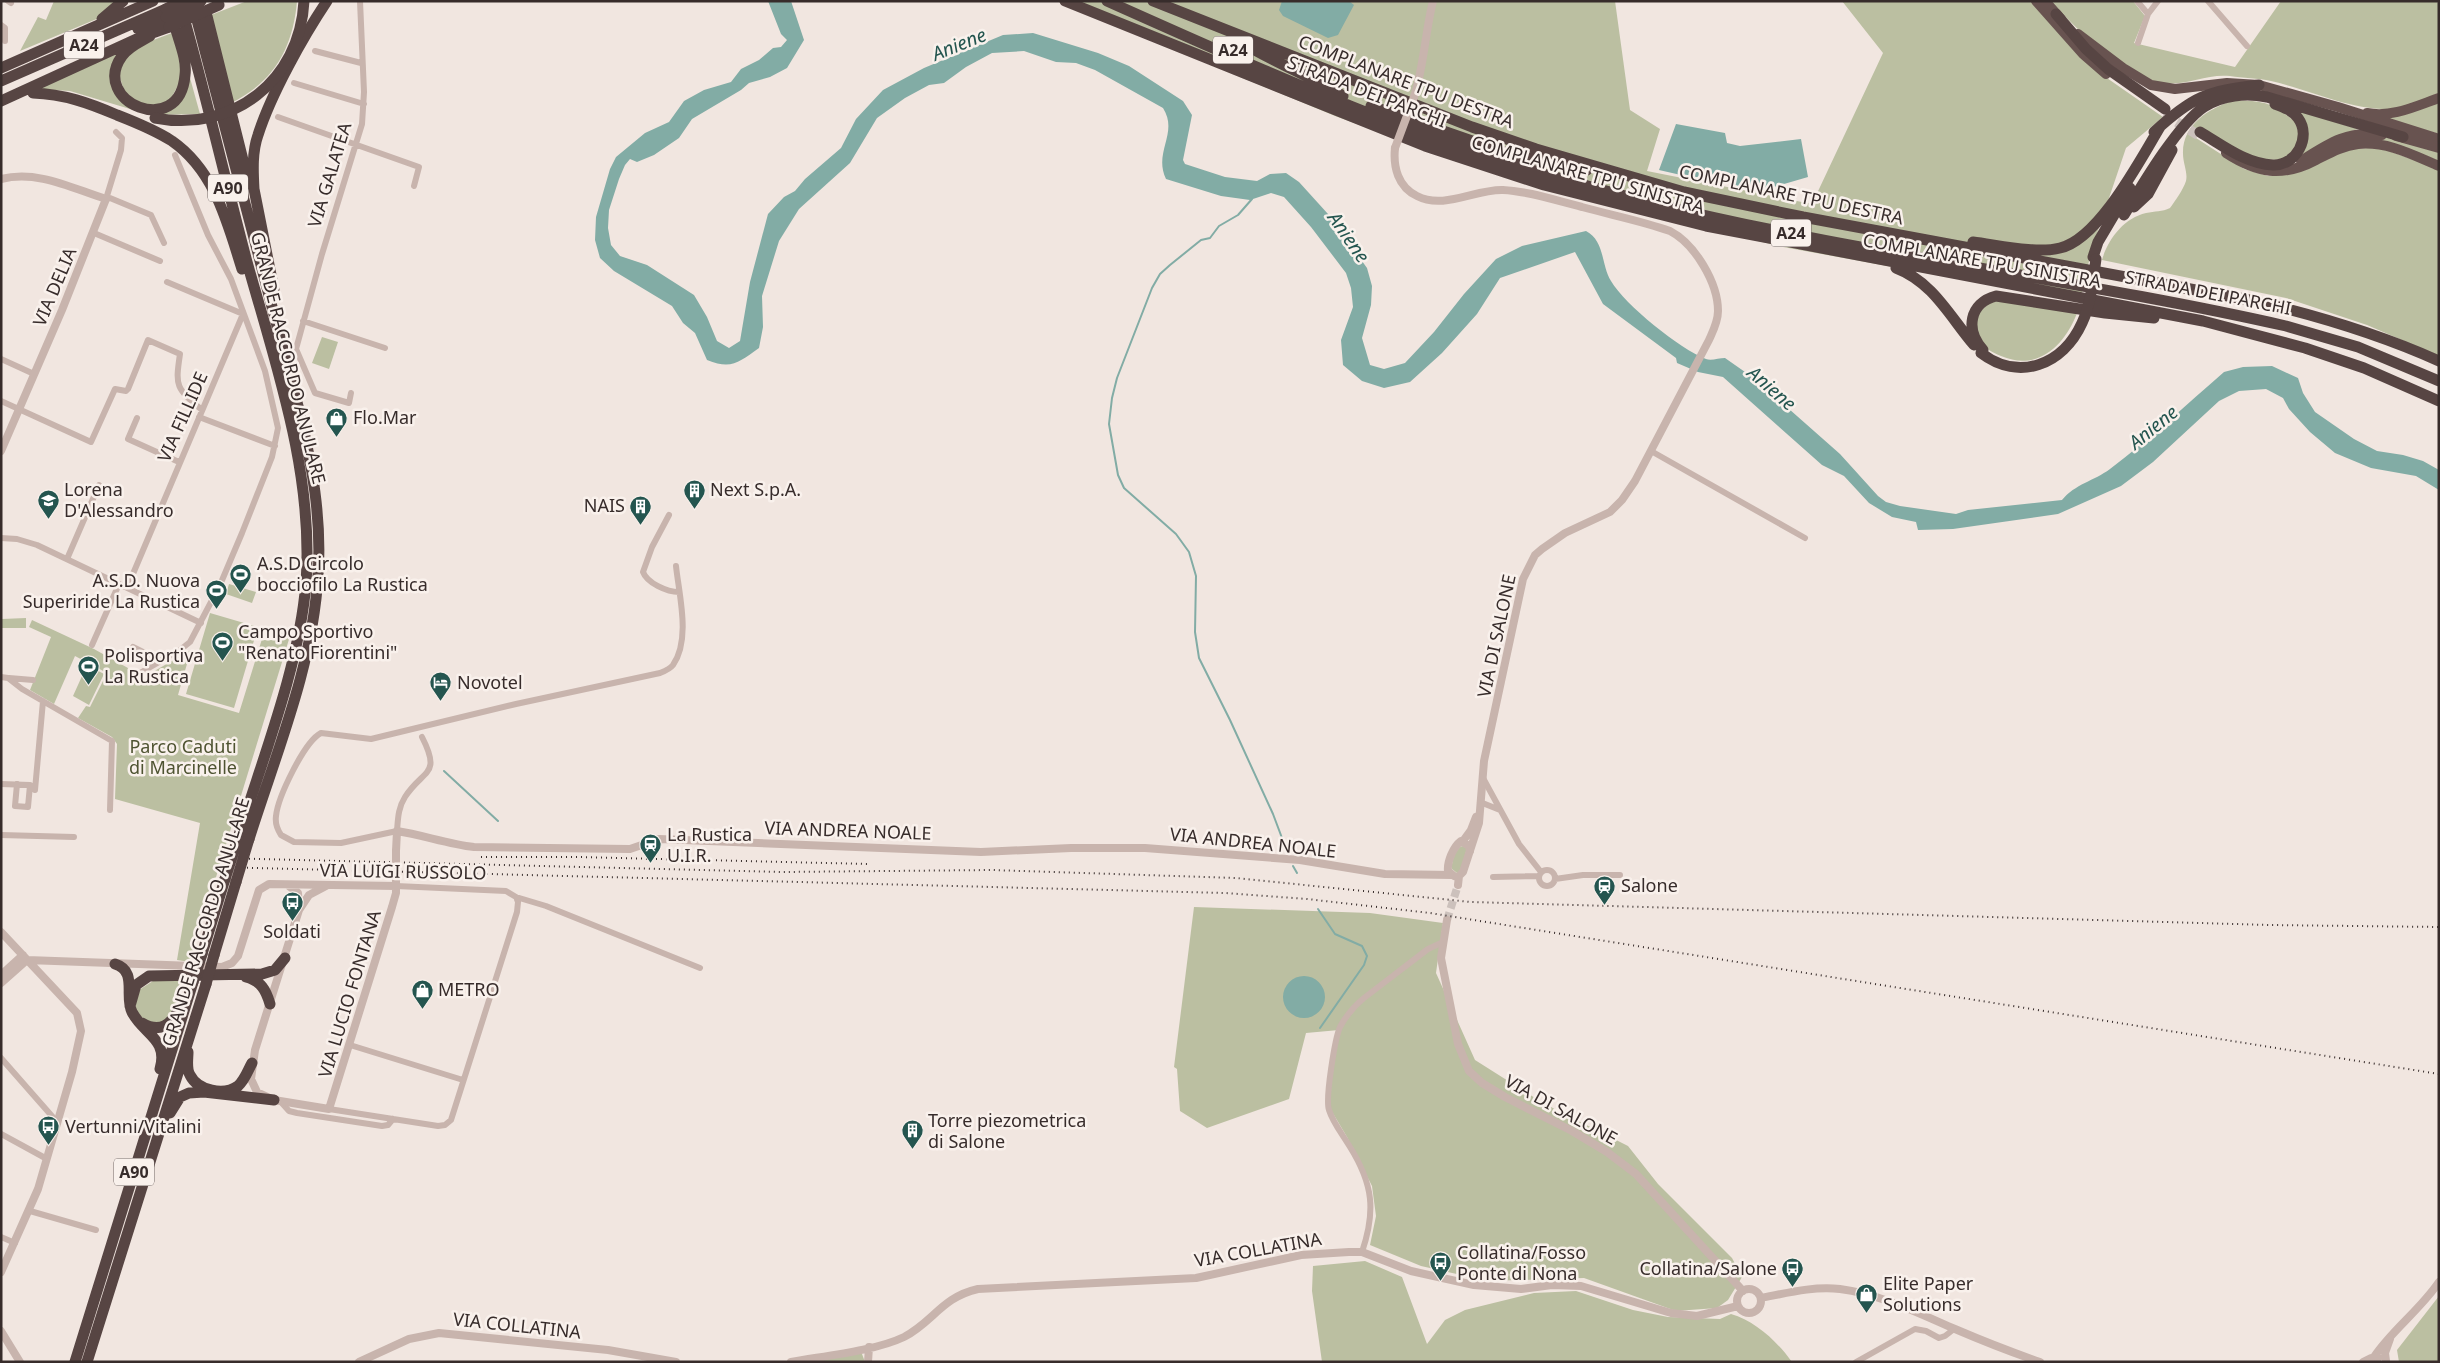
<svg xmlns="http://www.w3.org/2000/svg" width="2440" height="1363" font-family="'Noto Sans',sans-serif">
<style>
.green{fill:#bbbfa1}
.water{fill:#82aca5}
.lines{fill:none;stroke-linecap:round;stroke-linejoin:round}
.stream{stroke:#82aca5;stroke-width:2}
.tertiary-tunnel{stroke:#ccc1bc;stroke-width:8;stroke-dasharray:8 4;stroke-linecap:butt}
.trunk-tunnel{stroke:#ccc1bc;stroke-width:10;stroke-dasharray:10 5;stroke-linecap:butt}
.minor{stroke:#c8b4ad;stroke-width:6}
.tertiary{stroke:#c8b4ad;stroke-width:8}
.trunk{stroke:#685350;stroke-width:10}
.motorway{stroke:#574543;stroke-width:11}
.rail{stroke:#372c2b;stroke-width:2;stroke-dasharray:1 4;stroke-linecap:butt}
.tertiary-bridge{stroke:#c8b4ad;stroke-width:8}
.motorway-bridge{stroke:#574543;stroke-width:11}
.labels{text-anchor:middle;stroke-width:5;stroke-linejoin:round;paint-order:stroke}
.shield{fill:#f9f1ec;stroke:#716765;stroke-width:1}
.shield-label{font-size:16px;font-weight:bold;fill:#372c2b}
.street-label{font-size:18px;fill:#372c2b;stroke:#f9f1ec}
.poi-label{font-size:18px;fill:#372c2b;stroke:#f9f1ec;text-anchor:start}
.park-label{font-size:18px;fill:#4e5331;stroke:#f9f1ec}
.water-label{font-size:19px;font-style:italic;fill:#24554f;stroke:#f9f1ec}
</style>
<rect width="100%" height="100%" fill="#f1e6e0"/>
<path class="green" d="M54,1H120L99,18L20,51L38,17L46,20Z
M247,1H297C293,48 274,82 231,103L211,15Z
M1057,1H1615L1630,110L1660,129L1647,171L1812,204L1883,53L1842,1H2033L2104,76L2163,117L2126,148L2092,248L2080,301L1783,247L1631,211L1439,154L1335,116Z
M2050,1H2133L2145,16L2134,43L2235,67L2281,1H2436L2439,4V93C2423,99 2406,108 2388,109C2348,109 2310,90 2271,81C2258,78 2243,78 2230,76C2203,73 2178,91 2151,80C2113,65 2078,30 2050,1Z
M172,33L181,62L183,76L169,102C162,103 150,107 143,105C123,101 112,70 128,56C140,44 156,39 172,33Z
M121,51L120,97L167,109L187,67L200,114L150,115L70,91L37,89Z
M2232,101C2264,100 2274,103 2297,124L2299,144L2285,160L2252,159L2203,129L2196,138L2244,169L2268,176L2293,173L2345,150L2378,147L2439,169V356L2367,325L2286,298L2102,260C2108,239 2124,218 2146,213C2155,211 2162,212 2170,208C2175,201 2183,190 2186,181C2188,173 2183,163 2183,154C2182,125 2208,109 2232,101Z
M2439,103V134L2384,118Z
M2299,111L2358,129L2336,136L2296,160Z
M2381,136L2439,151V161L2396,144L2327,148Z
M1993,299L2077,313C2065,345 2038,372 2001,356C1993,353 1984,348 1980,340C1977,333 1977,324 1975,317Z
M322,337L338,342L329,369L312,363Z
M229,584L256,592L252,603L226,594Z
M210,613L258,627L234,708L186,694Z
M26,618V628H2V619Z
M32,620L94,649L144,677L191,650L178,695L239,713L266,626L290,636L190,962L177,960L200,823L115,799L117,744L112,737L78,718L86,706L90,707L107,673L75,656L54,704L30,690L51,637L29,627Z
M87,665L104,674L89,705L73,696Z
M1462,846L1467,848L1461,870L1457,873L1452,869C1451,861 1456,849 1462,846Z
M1194,907L1370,913L1443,923L1436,973L1475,1060L1543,1103L1628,1146L1658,1184L1732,1258L1742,1277L1728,1300L1717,1308L1676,1311L1584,1278L1488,1281L1421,1266L1370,1245L1376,1216L1372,1186L1347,1137L1328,1105L1339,1030L1306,1033L1289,1099L1207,1128L1180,1111L1177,1069L1174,1067Z
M153,981H183L172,1018L153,1025C134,1012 133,1012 139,990Z
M1365,1261L1402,1277L1427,1344L1445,1320L1465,1310L1534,1293L1576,1291L1633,1310L1668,1317L1720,1319L1731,1314C1755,1321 1777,1341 1792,1362H1322L1312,1291L1313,1266Z
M2439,1296V1362H2399L2397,1350Z
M846,1353L862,1354L865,1362H805Z"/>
<path class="water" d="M768,1H791L804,40L787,68L770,77L749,83L741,90L692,119L679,138L654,155L637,162L630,159L625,165L619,179L609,210L608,228L611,245L620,256L647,265L694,295L707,317L717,341L729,348L740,341L750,282L768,214L784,197L795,191L805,179L841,148L856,119L883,90L924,68L1003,35L1033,33L1098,53L1129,66L1183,101L1192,115L1183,160L1185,164L1225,177L1257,181L1270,174L1286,173L1299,182L1328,214L1367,268L1372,286L1371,305L1362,338L1370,365L1384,369L1405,363L1434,332L1464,294L1496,259L1522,246L1586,231C1605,241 1601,265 1611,281C1625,305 1680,349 1706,359C1711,361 1719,358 1725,358L1755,379L1840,454L1878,496L1886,502L1900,506L1956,514L1968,510L2062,500C2075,484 2094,481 2110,469C2150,439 2186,405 2224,372L2243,367L2272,366L2298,378L2303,393L2315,412L2354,439L2377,451L2403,455L2423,461L2439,470V490L2416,476L2371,468L2335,453L2310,432L2289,409L2283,398L2266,389L2239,391L2219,401L2153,462L2121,486L2058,514L1953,529L1918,530L1916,522L1892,517L1869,503L1844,476L1822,465L1723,377L1698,372L1677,363L1676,358L1603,304L1575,252L1500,278L1477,314L1442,353L1410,382L1384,388L1362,381L1343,365L1341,340L1353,307L1351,288L1346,273L1311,227L1284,197L1271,193L1250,200L1221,196L1166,179C1153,152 1179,133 1163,108L1095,70L1076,63L1056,62L1024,51L992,53L966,67L944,83L929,85L905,98L877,118L850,163L799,209L779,241L762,296L763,327L759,348C739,362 732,370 707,360L695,333L683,323L672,306L614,271L600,258L595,240L596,217L610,169L616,157L645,133L669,122L684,101L704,90L731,82L741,69L759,60L773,48L781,47L787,40L781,34Z
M1282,1H1349L1354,5L1338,35L1328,38L1283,16L1279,10Z
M1676,124L1725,133L1727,143L1740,146L1801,139L1808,177L1757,192L1703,175L1694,178L1659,170Z
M1283 997a21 21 0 1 1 42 0a21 21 0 1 1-42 0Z"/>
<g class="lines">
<path class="stream" d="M1252,199L1238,215L1219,226L1210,238L1201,240L1170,265L1160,274L1152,288L1117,378L1112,398L1109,424L1118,475L1124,488L1176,534L1189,552L1196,576L1195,632L1199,658L1230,720L1273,814L1288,854
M444,771L498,821
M1293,866L1297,873
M1318,909L1335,934L1362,946L1367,956L1364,965L1320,1028"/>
<path class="tertiary-tunnel" d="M1447,920L1458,885"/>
<path class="trunk-tunnel" d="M2164,114L2198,135"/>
<path class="minor" d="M8,1L11,3
M2137,1L2148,14
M2208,1L2247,46
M1,25L5,28V41
M2138,43L2148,14L2158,1
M315,51L361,63
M294,83L364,104
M278,117L419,167L414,186
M116,132L122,138L121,150L106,199L110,198L151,215L164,243
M94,233L160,261
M303,321L385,348
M296,349L315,393L349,403L351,393
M291,351L296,349L322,254L362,124L364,92L360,1
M1,359L34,374
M1,401L91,442L115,389L126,391L128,389L148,340L180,354C175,387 176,388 202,410
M199,417L275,446
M137,418L128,439L179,462
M1651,451L1805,538
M669,515L652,547L643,572C647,583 667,592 679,592
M1,538L17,539L37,545L201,623
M67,559L99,485
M127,588L243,314L167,282
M92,645L119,584
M133,647L161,661
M140,673L180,650L190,642L220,585L242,533L272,457L278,428L265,371L231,279L208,235L175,155
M1,677L8,678L22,689L112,741L110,810
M9,678L33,680
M422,737C442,776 423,769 405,797C398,808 398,819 397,831L341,843L294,842L281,835C277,829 275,823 276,816C278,797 304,742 321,733L371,739L516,704L660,673C665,671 670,669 673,665C691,639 679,595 676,566
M1483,778L1519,844L1541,872
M1,784L30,785L28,807L15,806L17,784
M35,790L43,701
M1480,802L1500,810
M1,835L74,837
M1539 878a8 8 0 1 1 16 0a8 8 0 1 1-16 0Z
M1493,877L1539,876
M1555,879L1583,875H1620
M396,886L506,891L516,897L546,906L700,968
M350,1045L463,1080
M1,1058L58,1123
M280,1101L289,1111L297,1113L382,1126L388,1125L393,1119
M329,1109L438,1126L445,1125L451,1120L517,912L518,902L516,897
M1,1134L47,1159
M30,1211L96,1230
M1,1237L15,1243
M1362,1252C1376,1211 1373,1184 1350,1147C1343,1135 1333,1123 1329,1110C1325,1099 1335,1038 1340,1027C1346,1016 1354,1006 1364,998L1428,949L1441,943
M1856,1362L1915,1329L1926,1331L1939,1338L1945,1336L1954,1329"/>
<path class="tertiary" d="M1414,97C1424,66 1425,33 1433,1
M1395,148C1393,167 1398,187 1417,196C1444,210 1475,189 1503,190C1529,191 1557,201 1582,207C1611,215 1642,221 1670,231C1695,244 1718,283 1718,311C1718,322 1713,331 1709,340L1635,481L1622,500L1610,512L1565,533L1542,549L1535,555L1523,579L1484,761L1479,823L1463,872L1459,876L1458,885
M1,179C38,170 71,188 106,199L62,310L1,451
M1463,841L1471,830L1476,817
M396,851L397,831C423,835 448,844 474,847L630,849L659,839L981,852L1071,848H1145L1300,860L1385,874L1452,875
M1454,876L1448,871C1447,862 1453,847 1461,841L1469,846L1470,851
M289,886L298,893L299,907
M326,886L309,895L299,910L255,1050L251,1079L257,1092L274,1100L329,1109L392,907L396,893V876
M1447,920L1441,958L1458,1044L1469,1071L1482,1083L1505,1097L1572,1131L1607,1152L1636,1174L1743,1291
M1,932L77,1013L81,1031L72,1072L38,1189L1,1272
M27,960L222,967L232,963L238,956L259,890L269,884L396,886
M1,975L23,955
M1,983L27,960
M1737 1301a12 12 0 1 1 24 0a12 12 0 1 1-24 0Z
M1761,1298C1787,1293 1813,1286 1840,1289C1880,1294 1918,1313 1955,1329C1983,1341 2011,1352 2040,1362
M1,1331L20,1362
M2374,1357C2392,1330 2420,1310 2439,1282
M2386,1361L2385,1353L2390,1339
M359,1362L409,1339L439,1333L608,1350L676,1362
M791,1362C824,1356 875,1351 904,1337C933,1322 942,1297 978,1289L1196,1278L1301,1255L1349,1252H1362L1411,1271L1474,1285L1521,1289L1552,1285L1581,1286L1671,1313L1697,1316L1738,1306
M868,1362L869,1347
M2363,1362L2371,1358H2378"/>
<path class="trunk" d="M2036,1L2083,54L2106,74
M2045,1L2061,19
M2078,34L2123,68L2151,85L2175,89L2227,83L2259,85L2338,107L2439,139
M2367,113C2392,118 2416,106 2439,98
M2396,136L2439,148
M2226,153C2257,173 2282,178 2316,160C2330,153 2342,146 2358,144C2387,141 2413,155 2439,166
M2301,161C2329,143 2348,130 2382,135"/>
<path class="motorway" d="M1065,1L1425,146L1544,185L1706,226L2203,321L2305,348L2364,368L2439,401
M1107,1C1212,48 1317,95 1425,135C1500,163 1578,184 1656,204C1864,255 2078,279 2286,326L2358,347L2439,381
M1153,1L1472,127L1536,149L1684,192L1803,217L2255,301C2319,316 2379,334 2439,361
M2056,14L2086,49L2108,69L2165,109
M207,16L249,184
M102,19L123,1
M197,20L299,410C312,464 322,519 318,575C313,666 276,753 249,839
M186,25C208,104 226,183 247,262C276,366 314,473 306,583C299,667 263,757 238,838
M138,29L166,17
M150,36C140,42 129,46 122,56C89,102 180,140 185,75C187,60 180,44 176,30
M1243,43C1275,63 1311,76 1343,96
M1,68L153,1
M1,81L166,9
M33,93C64,94 89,103 117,115C135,122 155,130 172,141C215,171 227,222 242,269
M1,101L141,37L169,27
M1371,106L1524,159
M2154,132C2193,96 2207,91 2259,85
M2200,132C2222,145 2246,164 2273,165C2296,166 2312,137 2298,118C2292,110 2283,107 2275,104
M1517,156L1587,170
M2134,207L2148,194L2172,150
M2124,215C2141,187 2178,124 2204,107C2222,95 2246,93 2267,97L2403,137
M1973,242C1998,245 2036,254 2060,248C2099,239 2140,160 2160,127
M2093,257L2098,242L2130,188
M1896,268C1933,282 1950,317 1974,345
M274,290L254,189C253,171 252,152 258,135C271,94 303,37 327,1
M1983,350C1965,330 1969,303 1996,296L2105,313L2154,318
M202,954L225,879
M214,955L236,882
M115,964C138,971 124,996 132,1012C143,1034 169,1039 160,1069
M246,977C261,981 266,990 270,1004
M130,1006L136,985L149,976L262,974L275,970L285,958
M142,1023C161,1034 171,1024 180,1008
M188,1052C188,1059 186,1069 190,1075C198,1091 224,1096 238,1086C245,1080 248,1070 252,1063
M170,1113L180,1097L189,1093L204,1092L274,1100
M75,1362L193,982
M87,1362L206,984"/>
<path class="rail" d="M481,857H577L868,864
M219,858L783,872L992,870L1236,878L1471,902L2269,925L2439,927
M217,867L1225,893L1307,899L1430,913L2439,1074"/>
<path class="tertiary-bridge" d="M1395,148L1414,97
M396,876V851"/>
<path class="motorway-bridge" d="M166,9L182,1
M166,17L201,1
M169,27L219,5
M155,118C232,133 300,81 304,1
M1981,353C2019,382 2063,365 2082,323C2091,304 2093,280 2096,259
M225,879L238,838
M236,882L249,839
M193,982L202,954
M206,984L214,955"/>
</g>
<defs>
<symbol id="shop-pin" viewBox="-11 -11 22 30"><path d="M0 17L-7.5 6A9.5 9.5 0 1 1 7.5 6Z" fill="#24554f" stroke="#f9f1ec"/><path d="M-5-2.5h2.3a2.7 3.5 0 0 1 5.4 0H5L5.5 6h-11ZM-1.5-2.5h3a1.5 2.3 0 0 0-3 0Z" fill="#fff"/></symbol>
<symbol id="building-pin" viewBox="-11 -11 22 30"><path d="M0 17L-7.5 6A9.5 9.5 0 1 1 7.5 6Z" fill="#24554f" stroke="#f9f1ec"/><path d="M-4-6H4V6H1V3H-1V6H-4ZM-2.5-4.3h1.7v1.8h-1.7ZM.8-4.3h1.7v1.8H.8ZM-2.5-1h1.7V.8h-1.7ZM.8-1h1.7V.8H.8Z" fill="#fff"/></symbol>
<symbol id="school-pin" viewBox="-11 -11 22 30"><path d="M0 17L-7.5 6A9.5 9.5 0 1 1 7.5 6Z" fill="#24554f" stroke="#f9f1ec"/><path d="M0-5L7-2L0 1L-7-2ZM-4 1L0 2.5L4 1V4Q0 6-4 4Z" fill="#fff"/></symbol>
<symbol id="stadium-pin" viewBox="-11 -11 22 30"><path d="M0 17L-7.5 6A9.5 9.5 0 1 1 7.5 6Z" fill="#24554f" stroke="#f9f1ec"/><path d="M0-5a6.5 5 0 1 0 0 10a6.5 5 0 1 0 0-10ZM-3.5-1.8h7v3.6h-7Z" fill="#fff"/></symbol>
<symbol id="hotel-pin" viewBox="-11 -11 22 30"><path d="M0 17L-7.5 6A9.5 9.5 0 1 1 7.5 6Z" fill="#24554f" stroke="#f9f1ec"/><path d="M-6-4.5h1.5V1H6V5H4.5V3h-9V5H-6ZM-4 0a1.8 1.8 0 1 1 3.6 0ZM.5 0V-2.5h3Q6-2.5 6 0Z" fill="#fff"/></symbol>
<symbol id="station-pin" viewBox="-11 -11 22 30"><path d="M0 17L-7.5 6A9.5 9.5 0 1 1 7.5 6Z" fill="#24554f" stroke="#f9f1ec"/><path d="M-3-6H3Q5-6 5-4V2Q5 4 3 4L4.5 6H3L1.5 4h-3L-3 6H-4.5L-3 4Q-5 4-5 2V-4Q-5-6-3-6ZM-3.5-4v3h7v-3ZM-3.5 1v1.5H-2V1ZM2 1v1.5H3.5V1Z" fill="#fff"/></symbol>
<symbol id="bus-pin" viewBox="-11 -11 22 30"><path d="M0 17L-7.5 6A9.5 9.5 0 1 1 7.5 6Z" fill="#24554f" stroke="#f9f1ec"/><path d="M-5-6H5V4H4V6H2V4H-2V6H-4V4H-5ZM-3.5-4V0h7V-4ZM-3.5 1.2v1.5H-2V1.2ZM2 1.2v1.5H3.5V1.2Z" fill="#fff"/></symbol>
</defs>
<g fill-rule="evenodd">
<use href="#shop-pin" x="324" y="406" width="25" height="34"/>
<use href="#building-pin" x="682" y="478" width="25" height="34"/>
<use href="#school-pin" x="36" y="488" width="25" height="34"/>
<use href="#building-pin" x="628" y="494" width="25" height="34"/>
<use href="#stadium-pin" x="228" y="562" width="25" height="34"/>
<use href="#stadium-pin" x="204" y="578" width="25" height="34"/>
<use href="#stadium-pin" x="210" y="630" width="25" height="34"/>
<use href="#stadium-pin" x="76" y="654" width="25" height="34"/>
<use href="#hotel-pin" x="428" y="670" width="25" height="34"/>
<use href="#station-pin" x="638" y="832" width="25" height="34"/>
<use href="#station-pin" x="1592" y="874" width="25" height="34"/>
<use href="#bus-pin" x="280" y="890" width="25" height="34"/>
<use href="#shop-pin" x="410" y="978" width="25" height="34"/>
<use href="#bus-pin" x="36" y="1114" width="25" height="34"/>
<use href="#building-pin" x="900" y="1118" width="25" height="34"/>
<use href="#bus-pin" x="1428" y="1250" width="25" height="34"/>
<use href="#bus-pin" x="1780" y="1256" width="25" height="34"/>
<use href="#shop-pin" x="1854" y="1282" width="25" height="34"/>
</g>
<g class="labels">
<g class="shield">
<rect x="64" y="31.5" width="40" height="27" rx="4"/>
<rect x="1213" y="36.5" width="40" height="27" rx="4"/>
<rect x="208" y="174.5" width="40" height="27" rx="4"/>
<rect x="1771" y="219.5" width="40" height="27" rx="4"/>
<rect x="114" y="1158.5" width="40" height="27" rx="4"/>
</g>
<g class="shield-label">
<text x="84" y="51">A24</text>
<text x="1233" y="56">A24</text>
<text x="228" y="194">A90</text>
<text x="1791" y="239">A24</text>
<text x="134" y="1178">A90</text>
</g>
<g class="street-label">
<text transform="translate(1406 82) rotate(21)" y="6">COMPLANARE TPU DESTRA</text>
<text transform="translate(1367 92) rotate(21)" y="6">STRADA DEI PARCHI</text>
<text transform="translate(330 175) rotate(-73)" y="6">VIA GALATEA</text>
<text transform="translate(1588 175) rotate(16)" y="6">COMPLANARE TPU SINISTRA</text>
<text transform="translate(1791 195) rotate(12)" y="6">COMPLANARE TPU DESTRA</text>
<text transform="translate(1982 261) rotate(10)" y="6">COMPLANARE TPU SINISTRA</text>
<text transform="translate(55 287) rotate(-67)" y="6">VIA DELIA</text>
<text transform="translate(2208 293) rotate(11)" y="6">STRADA DEI PARCHI</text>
<text transform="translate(288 358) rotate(76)" y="6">GRANDE RACCORDO ANULARE</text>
<text transform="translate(183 417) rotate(-66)" y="6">VIA FILLIDE</text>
<text transform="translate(1497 636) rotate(-78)" y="6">VIA DI SALONE</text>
<text transform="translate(848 831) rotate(2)" y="6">VIA ANDREA NOALE</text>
<text transform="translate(1253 843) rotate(6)" y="6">VIA ANDREA NOALE</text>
<text transform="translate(403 872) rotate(1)" y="6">VIA LUIGI RUSSOLO</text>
<text transform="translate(206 922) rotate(-73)" y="6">GRANDE RACCORDO ANULARE</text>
<text transform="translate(350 994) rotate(-73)" y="6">VIA LUCIO FONTANA</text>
<text transform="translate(1561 1110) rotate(29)" y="6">VIA DI SALONE</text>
<text transform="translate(1258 1250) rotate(-10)" y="6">VIA COLLATINA</text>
<text transform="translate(517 1326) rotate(6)" y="6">VIA COLLATINA</text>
</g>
<g class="poi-label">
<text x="353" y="424">Flo.Mar</text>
<text x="64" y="496">Lorena<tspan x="64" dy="21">D'Alessandro</tspan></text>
<text x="710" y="496">Next S.p.A.</text>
<text x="625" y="512" text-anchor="end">NAIS</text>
<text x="257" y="570">A.S.D Circolo<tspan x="257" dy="21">bocciofilo La Rustica</tspan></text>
<text x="200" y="587" text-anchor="end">A.S.D. Nuova<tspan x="200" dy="21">Superiride La Rustica</tspan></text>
<text x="238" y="638">Campo Sportivo<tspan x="238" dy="21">"Renato Fiorentini"</tspan></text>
<text x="104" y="662">Polisportiva<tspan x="104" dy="21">La Rustica</tspan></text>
<text x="457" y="689">Novotel</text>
<text x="667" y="841">La Rustica<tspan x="667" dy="21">U.I.R.</tspan></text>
<text x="1621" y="892">Salone</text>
<text x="292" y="938" text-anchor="middle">Soldati</text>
<text x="438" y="996">METRO</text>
<text x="928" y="1127">Torre piezometrica<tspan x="928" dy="21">di Salone</tspan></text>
<text x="65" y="1133">Vertunni/Vitalini</text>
<text x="1457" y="1259">Collatina/Fosso<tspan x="1457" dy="21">Ponte di Nona</tspan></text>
<text x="1777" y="1275" text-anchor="end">Collatina/Salone</text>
<text x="1883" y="1290">Elite Paper<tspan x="1883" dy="21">Solutions</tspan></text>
</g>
<g class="park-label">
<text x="183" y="753">Parco Caduti<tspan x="183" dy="21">di Marcinelle</tspan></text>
</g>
<g class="water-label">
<text transform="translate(959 44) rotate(-22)" y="7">Aniene</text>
<text transform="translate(1349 237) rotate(55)" y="7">Aniene</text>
<text transform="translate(1772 388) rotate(41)" y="7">Aniene</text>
<text transform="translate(2153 427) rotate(-39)" y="7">Aniene</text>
</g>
</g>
<rect width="2440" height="1363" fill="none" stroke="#372c2b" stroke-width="5"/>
</svg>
